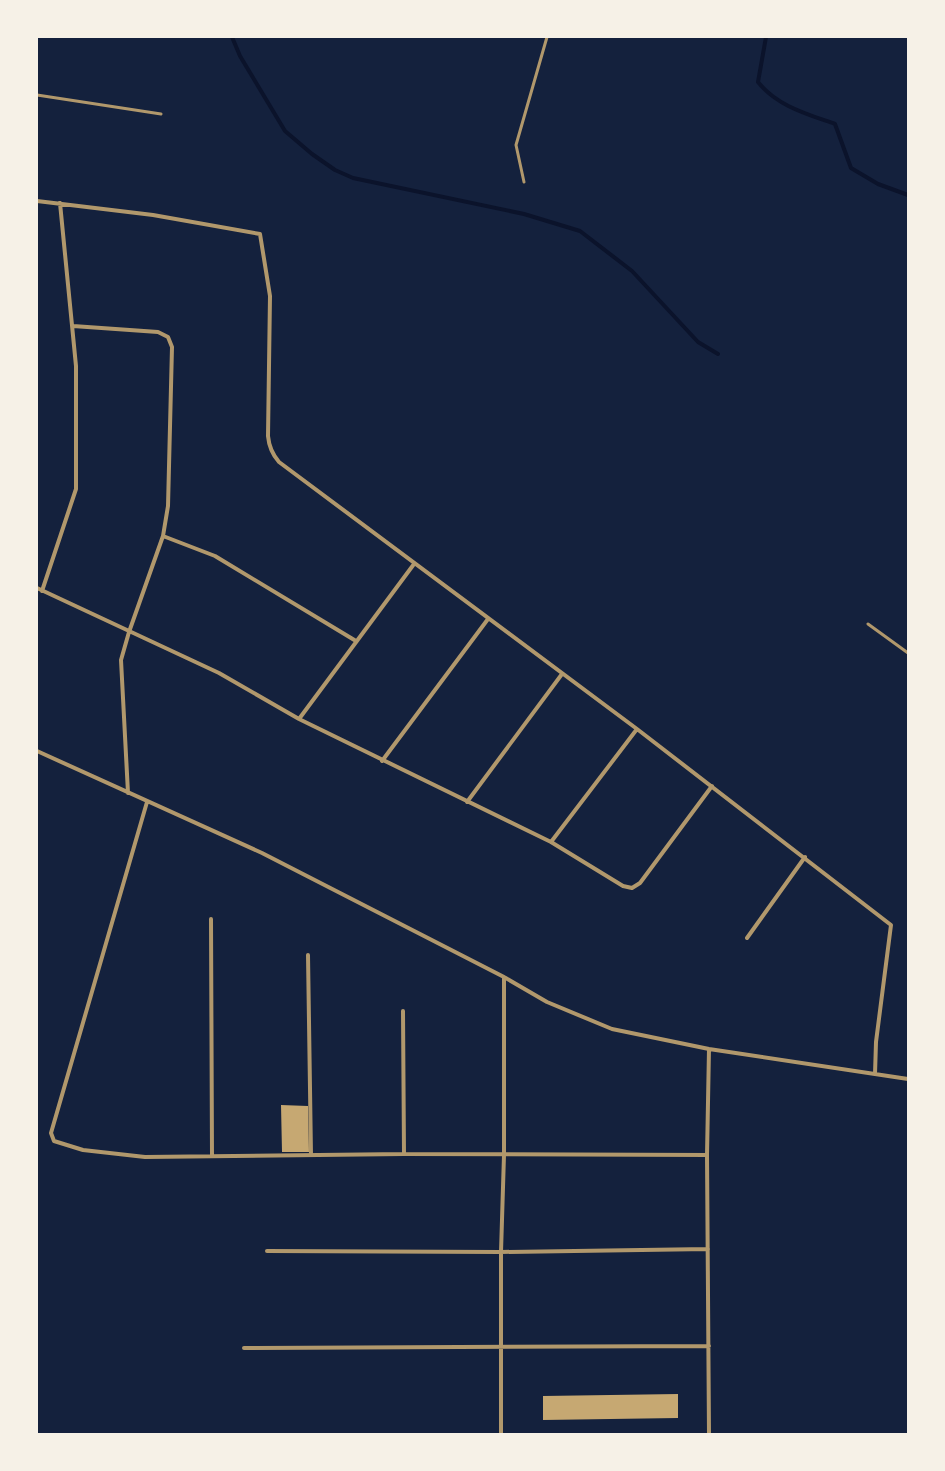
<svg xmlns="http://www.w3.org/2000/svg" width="945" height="1471" font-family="'Space Grotesk',sans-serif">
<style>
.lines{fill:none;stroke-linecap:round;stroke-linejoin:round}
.stream{stroke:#0b132b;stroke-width:4}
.building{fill:#c6a872}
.service{stroke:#b1986c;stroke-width:3}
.minor{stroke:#b1986c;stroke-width:4}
</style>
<rect width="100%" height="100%" fill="#14213d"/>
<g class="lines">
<path class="stream" d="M232,37L240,56L285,131L312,154L335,170L353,178L524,214L580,231L632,271L698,342L718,354
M766,37L758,82C777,106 807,114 835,124L851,168L878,184L908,195"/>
</g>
<path class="building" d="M281,1105L308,1106L309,1152H282Z
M678,1394V1418L543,1420V1396Z"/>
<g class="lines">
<path class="service" d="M37,95L161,114
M524,182L516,145L547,37
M868,624L908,653"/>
<path class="minor" d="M37,201L153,215L260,234L270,296L268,436C269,447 272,454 279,462L637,729L891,925L876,1042L875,1074
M73,326L158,332L168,337L172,347L168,506L163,536L129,632L121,660L128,793
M163,536L215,556L356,641
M37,588L219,673L299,719L551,842L623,886L632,888L640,883L712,786
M42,591L76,489V366L60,203
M299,719L414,564
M37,751L262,853L504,977L547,1002L612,1029L709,1049L908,1079
M382,761L488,619
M147,802L51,1133L54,1141L83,1150L145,1157L404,1154L707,1155
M467,802L562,674
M551,842L637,729
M211,919L212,1156
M747,938L805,857
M308,955L311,1155
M403,1011L404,1154
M709,1049L707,1155L709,1434
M267,1251L501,1252L708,1249
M244,1348L709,1346
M501,1434V1252L504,1155V977"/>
</g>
<rect width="945" height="1471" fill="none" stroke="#f6f1e7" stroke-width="76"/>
</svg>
